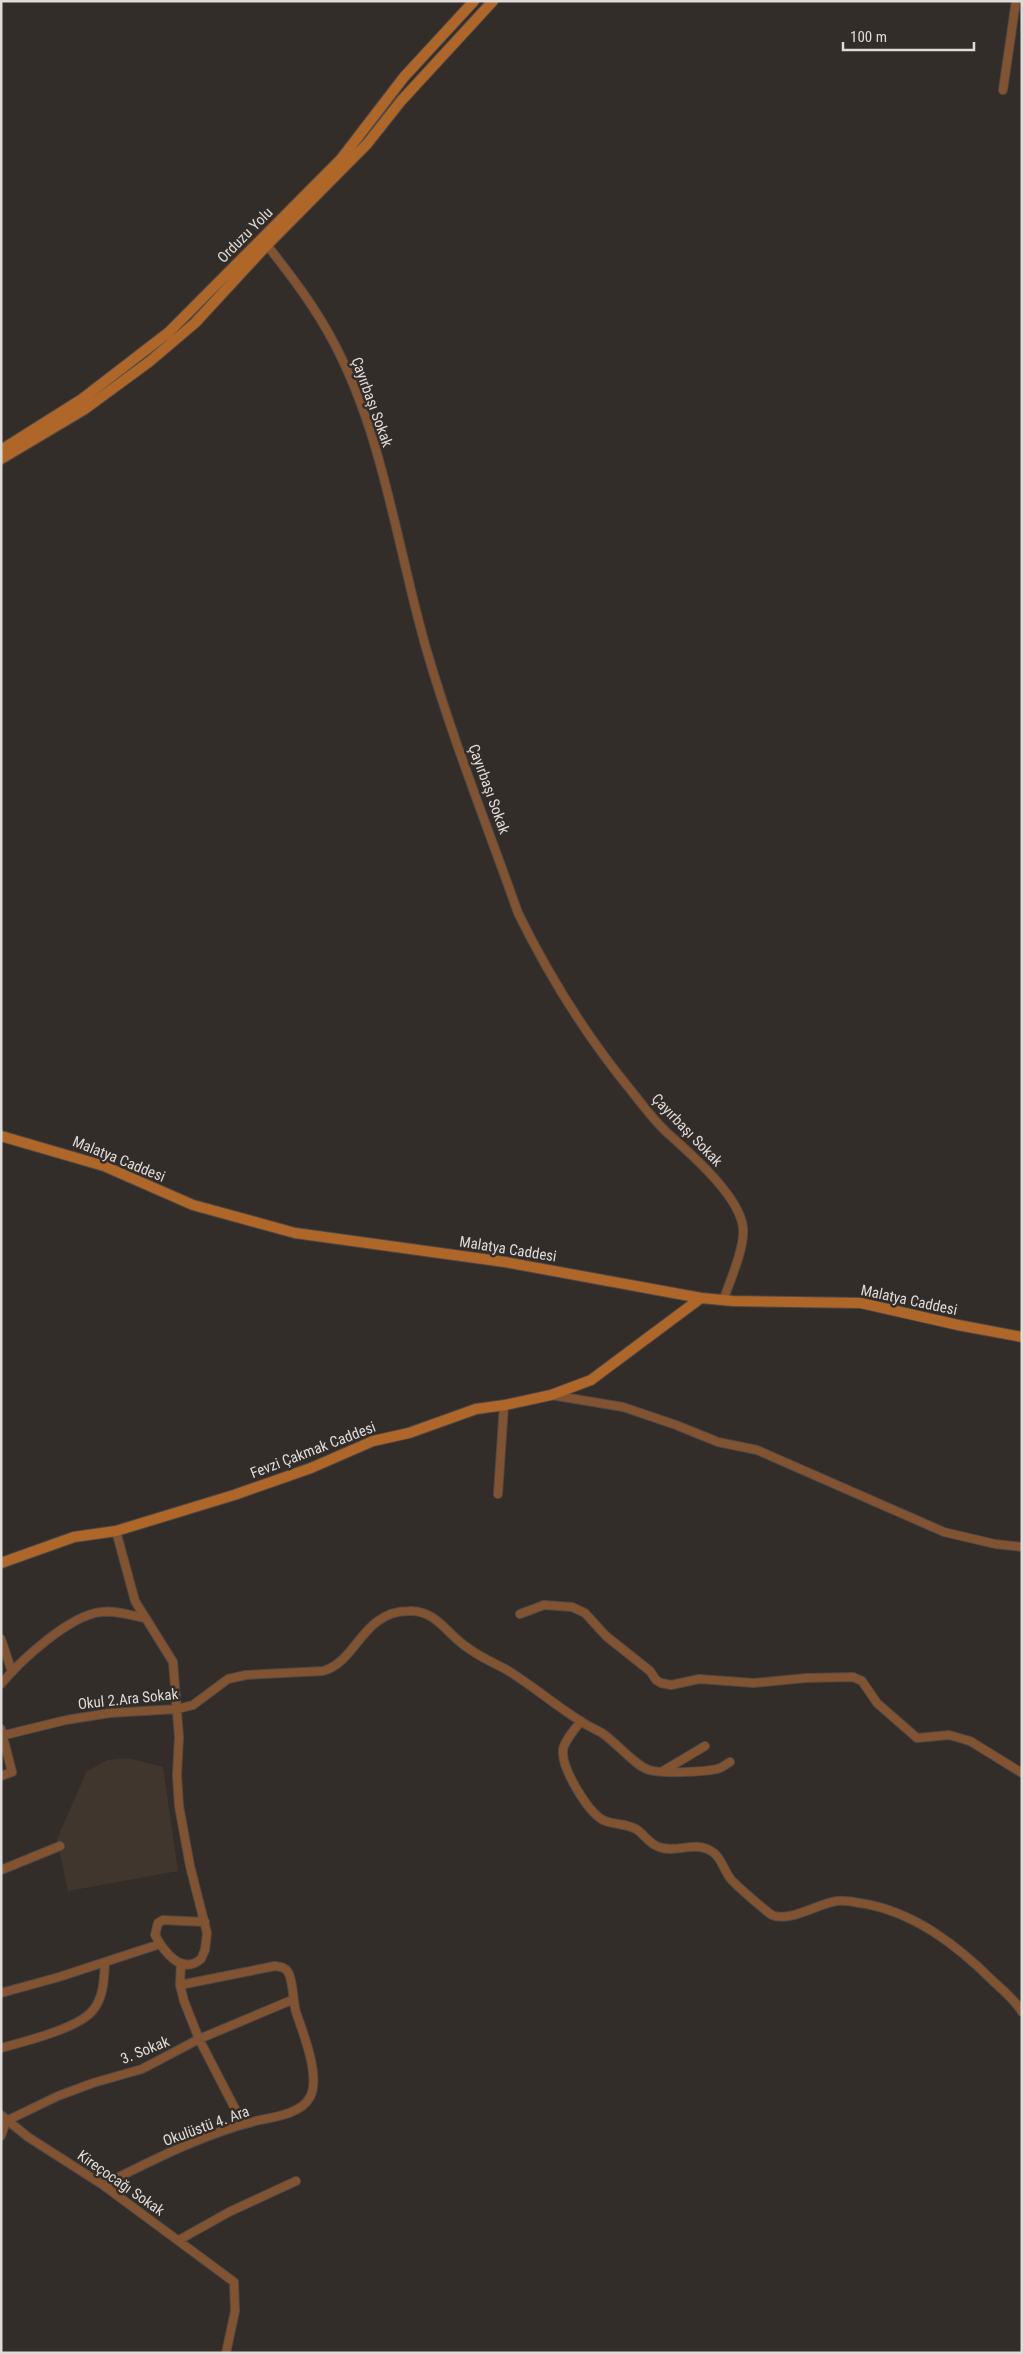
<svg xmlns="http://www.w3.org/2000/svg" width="1023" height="2354" font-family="'Roboto Condensed',sans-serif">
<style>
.built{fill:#41362e}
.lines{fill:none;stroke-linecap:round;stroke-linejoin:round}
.street-casing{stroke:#4f4946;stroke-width:10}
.secondary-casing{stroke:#4f4946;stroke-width:12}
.street{stroke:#825331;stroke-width:8}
.secondary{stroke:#af6629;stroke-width:10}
.labels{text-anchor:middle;stroke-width:5;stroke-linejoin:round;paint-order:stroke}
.street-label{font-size:15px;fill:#dfdbd9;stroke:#332d2a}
</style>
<rect width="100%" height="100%" fill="#332d2a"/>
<path class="built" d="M128,1758L163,1767L178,1871L68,1891L57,1839L87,1771L108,1760Z"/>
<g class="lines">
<defs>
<path id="street" d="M1003,90L1016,1
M267,245C292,277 316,308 335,345C384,439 397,547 426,648C452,738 487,825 518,913C549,976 585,1034 629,1088C643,1105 655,1123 672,1137C693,1156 740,1197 743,1228C745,1247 730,1281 723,1301
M551,1395L623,1407L676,1425L718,1442L757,1450L944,1532L995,1544L1022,1547
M498,1494L504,1405
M116,1531L135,1601L173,1662L179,1737L177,1775L179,1806L190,1866L207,1933L205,1950L201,1959C181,1976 163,1950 155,1935L158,1923L163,1920L205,1922
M520,1614L544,1605L572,1607L585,1613L606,1636L650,1671L656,1680L661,1683L671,1685L699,1679L754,1683L806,1678L853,1677L862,1681L877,1703L917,1738L949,1735L970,1741L1022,1773
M1,1639L12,1672
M1,1684C21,1660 70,1615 101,1612C115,1610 130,1615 144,1618
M581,1721C575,1729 564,1741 563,1750C561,1768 588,1812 603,1820C613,1825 625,1823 636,1829C644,1834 649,1844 659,1847C677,1854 697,1839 714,1853C721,1858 724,1870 730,1878C733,1883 767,1912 772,1915C789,1923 819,1903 837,1901C845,1900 853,1902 860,1903C913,1911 957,1945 994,1982C1004,1991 1015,2000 1022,2012
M1,1729L12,1772L1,1776
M1,1736L66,1720L110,1713L177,1709L193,1705L228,1679L246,1675L323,1671C357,1662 362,1611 409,1611C437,1610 447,1635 468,1648C480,1657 494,1663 507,1670C533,1686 556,1706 582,1722C588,1726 595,1729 602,1733C617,1743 634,1765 649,1770C662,1774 704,1772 717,1769C722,1768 726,1764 730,1762
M663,1771L705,1746
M1,1870L60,1846
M181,1963L180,1985L184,2001L199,2039L243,2124
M1,1993L59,1977L160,1944
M1,2048C23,2042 80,2028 93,2010C104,1997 104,1978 105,1962
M1,2115L28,2137L103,2185L234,2282L235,2311L226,2353
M2,2123L58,2096L93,2083L142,2069L199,2039L292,2000
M1,2136L6,2121
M103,2185C153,2160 205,2133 260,2120C276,2117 302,2113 310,2097C321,2077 303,2033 296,2012C293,2002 293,1979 288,1972C285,1967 280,1967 275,1966L180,1985
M179,2240L229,2212L296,2181"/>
<path id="secondary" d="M1,450L82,399L169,332L341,159L404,77L474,1
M1,459L85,409L149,362L195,323L267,245L367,144L401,101L493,1
M1,1136L104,1166L193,1205L295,1233L505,1262L701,1298L733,1301L861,1303L958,1325L1022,1337
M1,1563L74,1537L116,1531L234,1495L311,1468L373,1441L409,1433L476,1409L505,1405L551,1395L591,1380L701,1298"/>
</defs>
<use href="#street" class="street-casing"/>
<use href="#secondary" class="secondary-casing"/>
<use href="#street" class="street"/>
<use href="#secondary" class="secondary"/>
</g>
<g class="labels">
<g class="street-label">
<text transform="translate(245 235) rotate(-45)" y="5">Orduzu Yolu</text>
<text transform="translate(372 402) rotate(70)" y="5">Çayırbaşı Sokak</text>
<text transform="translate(489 789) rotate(70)" y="5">Çayırbaşı Sokak</text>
<text transform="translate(687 1130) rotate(46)" y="5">Çayırbaşı Sokak</text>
<text transform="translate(119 1159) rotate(22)" y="5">Malatya Caddesi</text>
<text transform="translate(508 1249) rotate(9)" y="5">Malatya Caddesi</text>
<text transform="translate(909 1300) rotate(12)" y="5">Malatya Caddesi</text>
<text transform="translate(313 1450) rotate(-21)" y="5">Fevzi Çakmak Caddesi</text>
<text transform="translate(128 1699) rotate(-6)" y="5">Okul 2.Ara Sokak</text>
<text transform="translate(145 2050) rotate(-22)" y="5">3. Sokak</text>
<text transform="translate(206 2126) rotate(-20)" y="5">Okulüstü 4. Ara</text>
<text transform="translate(121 2183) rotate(35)" y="5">Kireçocağı Sokak</text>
</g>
</g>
<rect width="1023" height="2354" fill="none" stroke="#dfdbd9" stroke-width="5"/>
<path d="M843 42v8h131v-8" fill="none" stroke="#dfdbd9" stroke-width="2.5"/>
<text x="850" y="42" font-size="15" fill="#dfdbd9" stroke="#332d2a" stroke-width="4" paint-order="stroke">100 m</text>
</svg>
